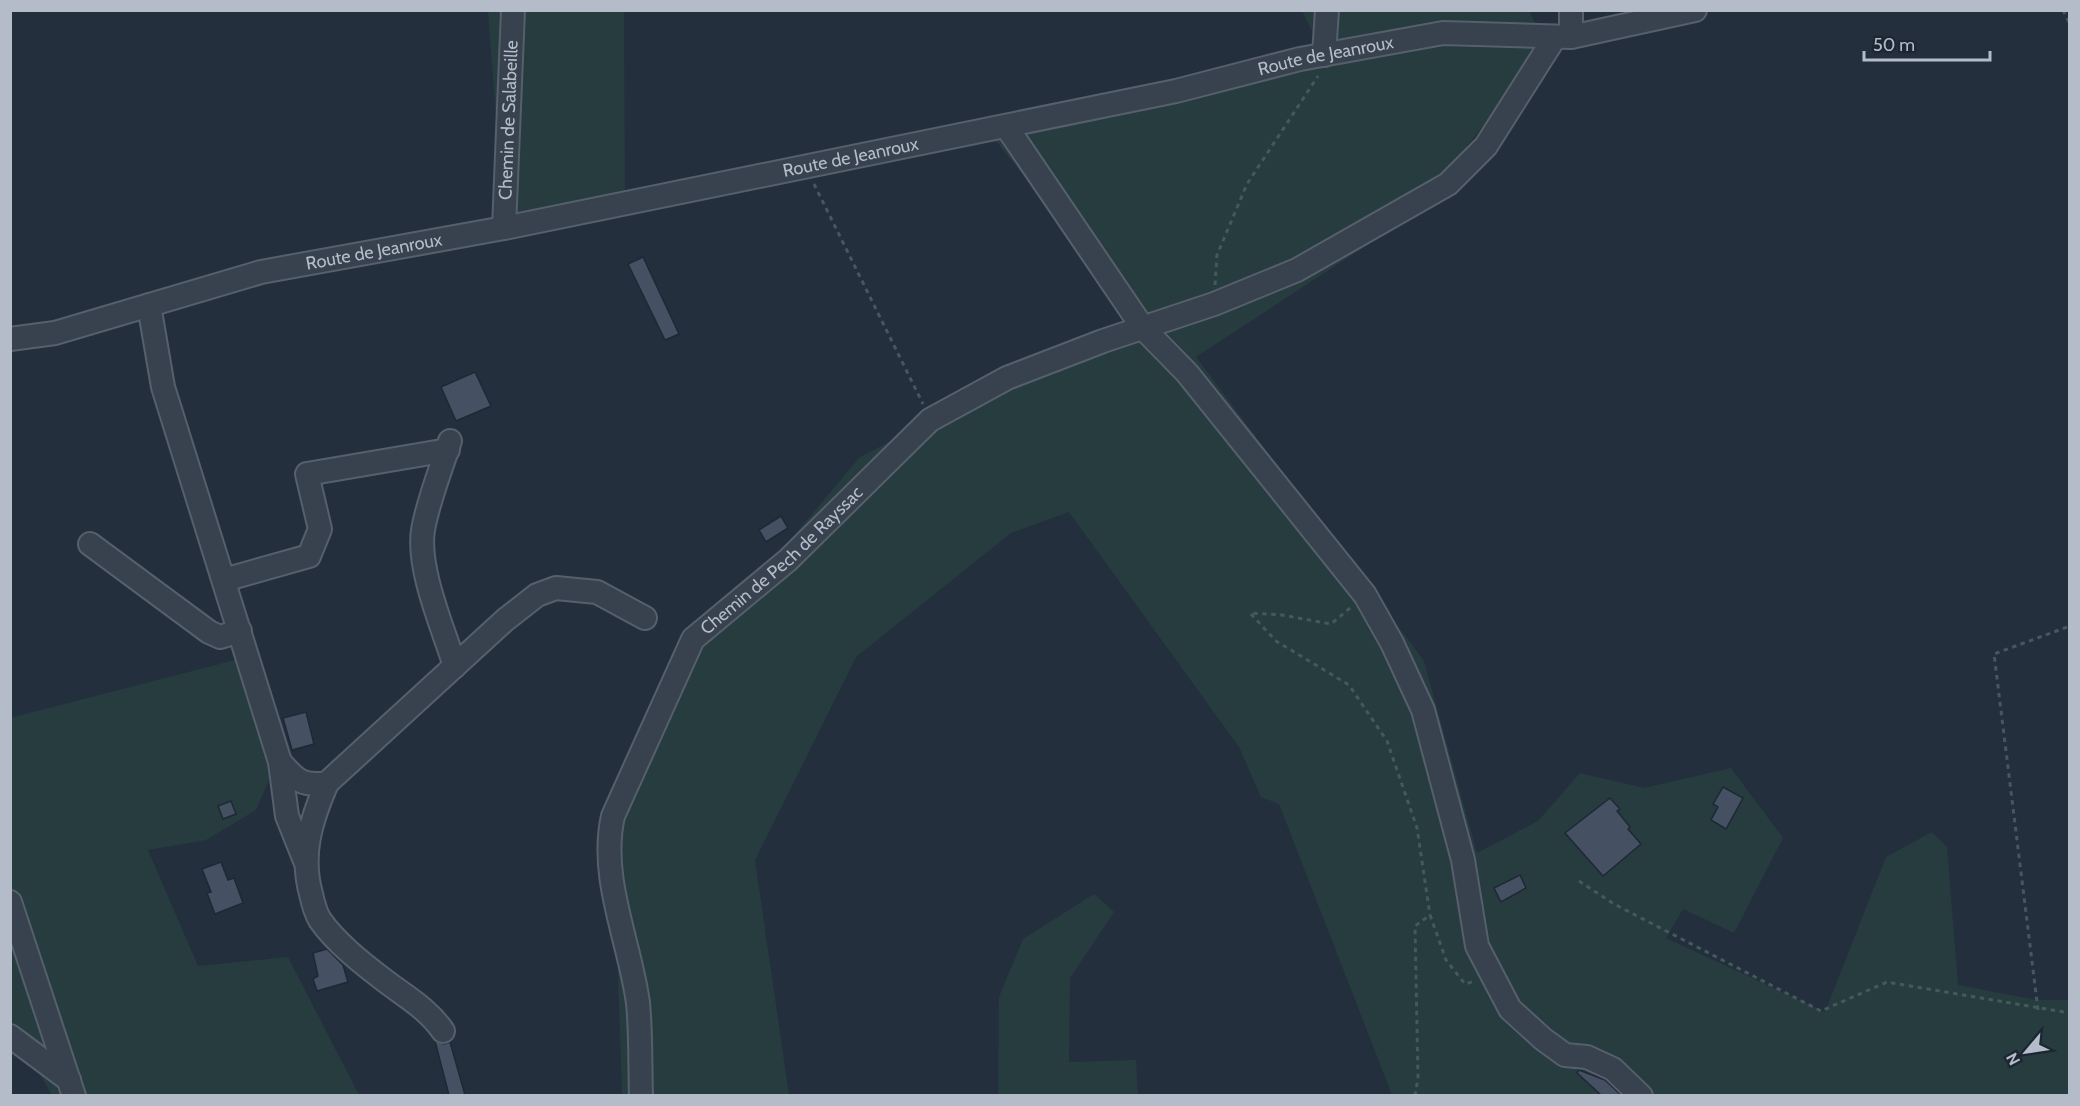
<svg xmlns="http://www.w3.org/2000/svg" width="2080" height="1106" font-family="Cabin,sans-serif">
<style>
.green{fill:#263c3f}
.building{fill:#455162;stroke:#1f2835;stroke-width:1.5}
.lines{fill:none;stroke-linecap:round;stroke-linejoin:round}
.minor-casing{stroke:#565f6c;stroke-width:26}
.path{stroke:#44595c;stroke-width:3;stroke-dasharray:4.5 4.5;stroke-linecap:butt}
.minor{stroke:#38414e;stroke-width:22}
.labels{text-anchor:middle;stroke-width:4.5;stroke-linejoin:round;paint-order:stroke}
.street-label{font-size:18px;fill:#b4bcc9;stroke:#1d2633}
</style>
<rect width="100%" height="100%" fill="#242f3e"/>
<path class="green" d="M488,11H624L625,210L504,228Z
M1302,11H1529L1548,49L1404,221L1196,357L1424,661L1477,853L1538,821L1580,773L1644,788L1731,768L1783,838L1734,933L1683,909L1666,938L1825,1012L1886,857L1932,832L1947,847L1958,985L2037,1000H2069V1095H1392L1279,804L1261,797L1239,747L1069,512L1011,533L856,657L755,860L789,1095H622L613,816L676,676L860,457L1136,314L992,136L1323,53Z
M239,659L271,775L256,810L206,840L148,850L198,966L288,957L359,1095H52L11,1026L10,718Z
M1094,894L1114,912L1070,978L1069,1062L1136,1060L1138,1095H998L999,997L1023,939Z"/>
<path class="building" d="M643,257L679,334L665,340L628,264Z
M475,372L491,406L456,421L441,387Z
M781,516L788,528L766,542L759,530Z
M306,712L314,744L292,750L283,718Z
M1723,787L1743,798L1726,829L1711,820L1718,807L1713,804Z
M1610,798L1620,809L1617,811L1630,827L1628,829L1641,844L1603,876L1565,833Z
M231,801L236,814L223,819L218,806Z
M221,862L228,880L234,878L243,903L215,914L207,893L211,892L202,869Z
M1520,875L1526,888L1501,902L1494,888Z
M327,949L343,965L348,982L317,991L313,979L318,976L313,953Z
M435,1041L444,1044L450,1042L465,1095H449Z
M1579,1070L1605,1080L1621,1095H1601L1577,1073Z"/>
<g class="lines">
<defs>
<g id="minor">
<path d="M1571,37V10"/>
<path d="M1324,55L1327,10"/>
<path d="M1006,126L1143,328L1187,373L1365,595L1392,643L1423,710L1463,860L1477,946L1510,1009L1543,1039L1565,1055L1587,1057L1613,1069L1641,1096"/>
<path id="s1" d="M504,228L513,10"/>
<path d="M149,305L163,387L280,762C296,780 302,787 327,783L505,620L537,595L556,588L597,592L645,618"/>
<path id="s2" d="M10,339L55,333L261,272L504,228L1176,91L1300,59L1443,33L1571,37L1695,10"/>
<path d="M450,441C441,469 428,501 423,530C417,569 443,628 455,666"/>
<path d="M90,544L209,632L220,637L240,631"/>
<path d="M224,580L309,556L320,529L307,474L448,450"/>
<path d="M280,762L287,816L305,861"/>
<path d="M327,783C311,820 300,854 311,894C313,903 315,912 320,920C336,943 363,964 384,980C406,997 427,1008 443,1031"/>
<path d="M10,902L74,1096"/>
<path d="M10,1036L69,1080"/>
<path id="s3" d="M641,1096C640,1065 641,1033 638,1003C630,942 599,878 613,816L693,639L788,560L930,420L1007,378L1103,341L1214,304L1297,270L1448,184L1486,146L1555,37"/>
</g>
</defs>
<use href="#minor" class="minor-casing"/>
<path class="path" d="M2063,10L2070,24
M814,184L923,404
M1215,285L1217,255L1247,184L1318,76
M1350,608L1331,624L1282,615L1250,613L1276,641L1349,685L1387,741L1417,828L1430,915
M1579,881L1614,904L1821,1011L1887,982L2070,1013
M2038,1010L1994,654L2070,626
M1415,1096L1418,1078L1415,926L1430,915L1446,960L1465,984L1475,981"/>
<use href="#minor" class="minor"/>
</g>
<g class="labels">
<g class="street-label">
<text dy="6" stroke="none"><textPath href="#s2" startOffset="1347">Route de Jeanroux</textPath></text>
<text dy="6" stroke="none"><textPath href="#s1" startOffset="108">Chemin de Salabeille</textPath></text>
<text dy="6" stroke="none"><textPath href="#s2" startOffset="861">Route de Jeanroux</textPath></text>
<text dy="6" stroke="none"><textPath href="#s2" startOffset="375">Route de Jeanroux</textPath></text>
<text dy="6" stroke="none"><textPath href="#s3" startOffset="596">Chemin de Pech de Rayssac</textPath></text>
</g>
</g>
<rect width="2080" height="1106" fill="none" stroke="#b4bcc9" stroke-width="24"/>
<g transform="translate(2026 1052) rotate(241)" stroke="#1d2633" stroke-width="4.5" paint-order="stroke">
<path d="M0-4.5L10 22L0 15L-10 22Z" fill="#b4bcc9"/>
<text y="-9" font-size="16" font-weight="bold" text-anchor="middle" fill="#b4bcc9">N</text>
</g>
<path d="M1864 51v9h126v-9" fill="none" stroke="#b4bcc9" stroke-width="3"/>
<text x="1873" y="51" font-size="18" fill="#b4bcc9" stroke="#1d2633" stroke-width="4.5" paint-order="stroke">50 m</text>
</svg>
